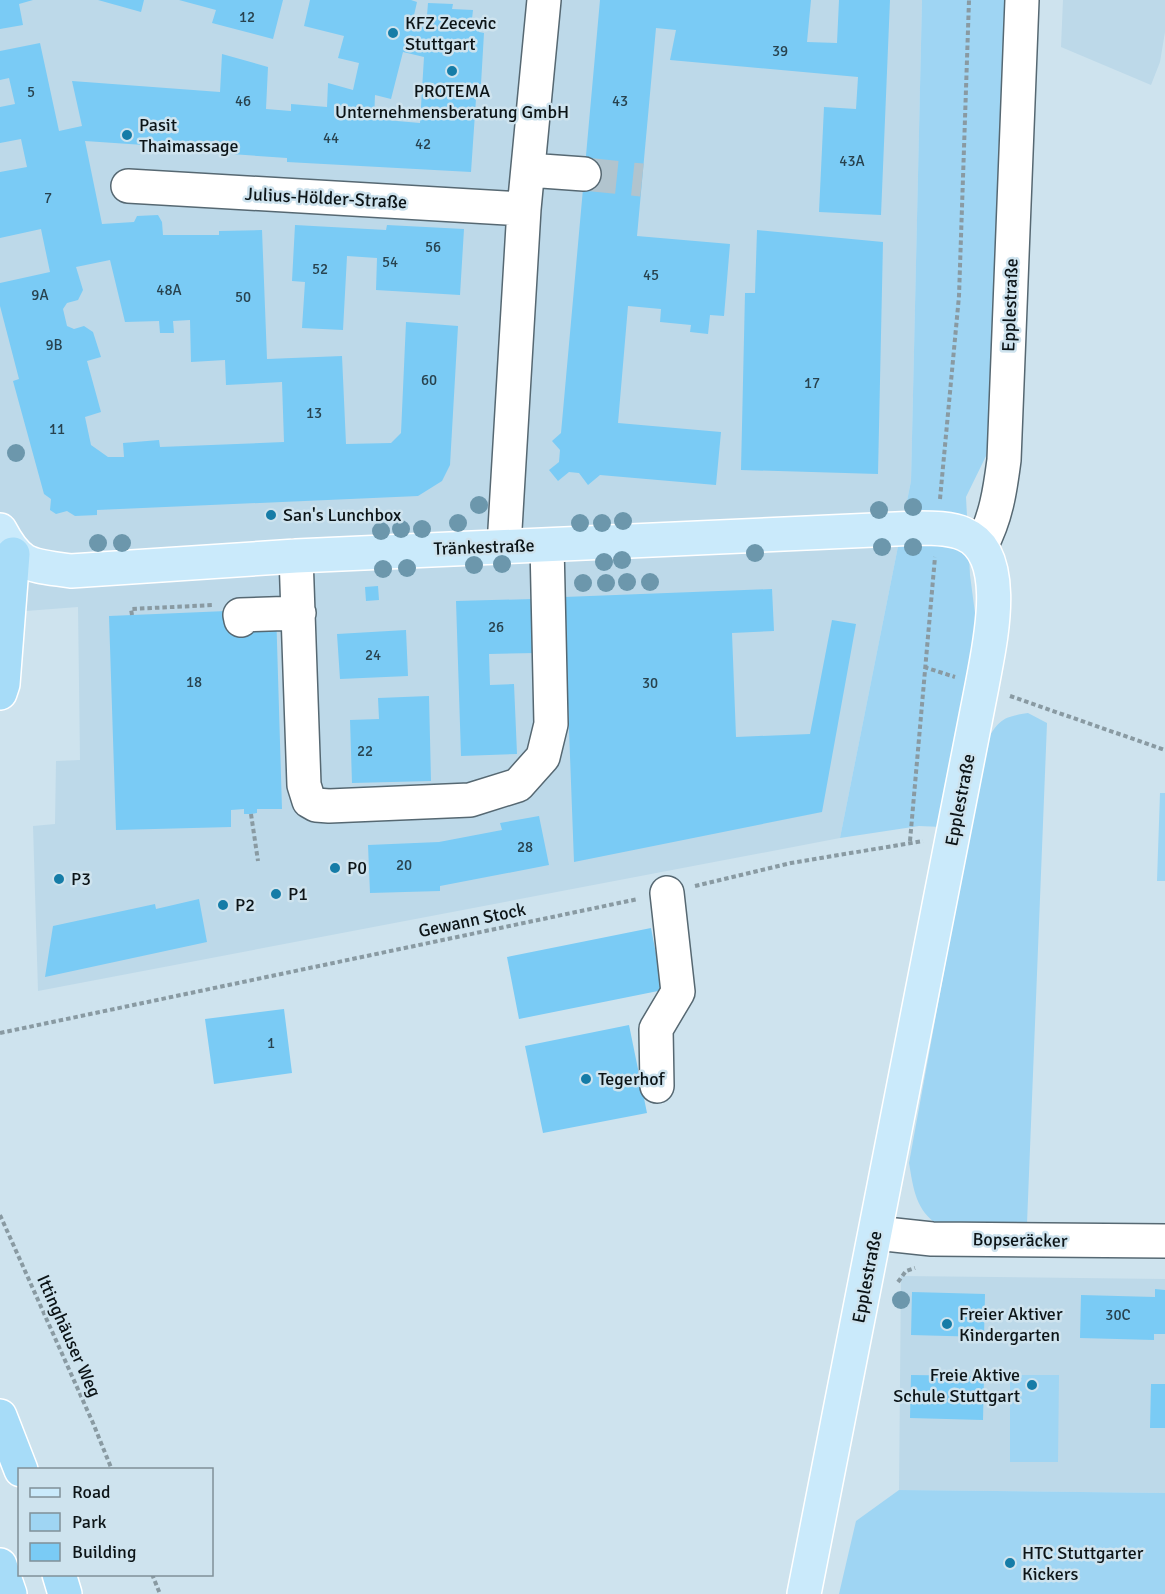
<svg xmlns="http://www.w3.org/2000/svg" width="1165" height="1594" font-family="Signika,sans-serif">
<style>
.built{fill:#bdd9e9}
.green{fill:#9fd5f3}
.building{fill:#7acbf5;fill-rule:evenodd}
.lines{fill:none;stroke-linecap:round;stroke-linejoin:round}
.minor-tunnel{stroke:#b1c4ce;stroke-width:33;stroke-dasharray:33 16;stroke-linecap:butt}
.minor-casing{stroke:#566872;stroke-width:36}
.major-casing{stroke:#fff;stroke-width:36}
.highway-casing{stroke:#fff;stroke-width:36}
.path{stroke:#899aa2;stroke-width:4;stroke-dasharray:4.5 3;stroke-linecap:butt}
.minor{stroke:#fff;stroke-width:33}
.major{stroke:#caeafb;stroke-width:33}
.highway{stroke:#a7dcf8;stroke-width:33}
.tree{fill:#6c97ac}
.poi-dot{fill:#157ca7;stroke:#cee3ee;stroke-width:2}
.labels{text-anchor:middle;stroke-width:5;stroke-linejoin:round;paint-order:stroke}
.number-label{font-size:15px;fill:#28424e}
.poi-label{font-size:18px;fill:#0c1417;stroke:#cee3ee;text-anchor:start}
.street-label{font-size:18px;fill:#0c1417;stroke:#cee3ee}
</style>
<rect width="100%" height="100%" fill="#cee3ee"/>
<path class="built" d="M0,0H922L911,481L840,838L38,991L33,826L55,824L56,761L80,760L78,607L0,613Z
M1063,0H1165V32L1160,62L1151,85L1061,47Z
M901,1276L1165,1279V1493L899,1490Z"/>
<path class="green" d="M922,0H1007L994,406L987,454L966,497L970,575L976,621L974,670L942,827L919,826L840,838L911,481Z
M1028,713L1047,723L1027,1224L934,1222C915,1207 913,1186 909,1163L986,742C999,720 1002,717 1028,713Z
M1160,793H1165V881H1157Z
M1010,1375H1059L1058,1462H1010Z
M899,1490L1165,1493V1594H839L856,1521Z"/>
<path class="building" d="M0,0H33L19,4L23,25L0,29Z
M98,0H144L141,12Z
M179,0H283L273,39L212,23L216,10Z
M310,0H411L417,2L412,24L426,28L428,3L453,4L452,9L473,10L472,19H479V32L484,33L481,84H477L471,172L287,162V158L217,153V150L85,141L102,224L134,222L137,216L158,215L162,222L163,235H219V231L262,230L267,359L342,356L346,444L391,443L401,433L406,322L458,326L450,465L442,481L418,496L97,510V515L75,516L67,511L56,514L50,510L51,499L44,494L13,381L19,379L0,306V283L50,272L41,229L0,238V172L27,167L21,139L0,143V107L15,104L9,78L0,80V51L40,43L59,131L82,126L72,81L220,92L222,54L268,67L266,109L291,111V104L327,107L328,83L353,90L359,63L338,58L344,36L304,26ZM403,52L424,57L420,123L374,119L375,95L391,99ZM110,260L125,322L159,321L160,333H174L173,321L190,320L191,362L225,360L226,385L282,382L284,442L160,447L159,440L123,443L124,457H108L91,445L85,417L101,412L87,361L101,357L93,332L84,326L74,329L67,326L63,309L67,303L78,300L83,290L76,267Z
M600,0H811L807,42L837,43L839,0H890L881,215L819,212L824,107L856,109L858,77L670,60L676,30L656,28L637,236L730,244L724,316L710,315L708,334L690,332L691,325L660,322L661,309L628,306L618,423L721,432L716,485L600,475L588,485L579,473L569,472L558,481L549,470L559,462L560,450L552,441L561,433Z
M295,225L386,230L387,225L464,229L460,295L376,290L377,258L347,256L343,330L302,328L305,282L292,281Z
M757,230L883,242L878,474L741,470L745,293H755Z
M378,586L379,600L366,601L365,587Z
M772,589L774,631L732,633L736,737L810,734L832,620L856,624L822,812L574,862L564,597Z
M534,599L536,653L489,654L490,685L514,684L517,754L461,756L456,601Z
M276,609L282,809H257V813L251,814H244V809L231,810V827L116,830L109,616Z
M406,630L408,676L340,679L337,634Z
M429,696L431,781L352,783L350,720L379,719L378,698Z
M539,816L549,865L440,886V891L370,893L368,845L439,842L502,830L500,823Z
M199,899L207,942L45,977L53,926L155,904L156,909Z
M651,928L663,990L519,1019L507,957Z
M284,1009L292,1073L214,1084L205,1019Z
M629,1025L647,1113L543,1133L525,1046Z
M1155,1289L1165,1290V1334H1154V1340L1080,1338L1081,1295L1155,1297Z
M912,1292L985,1294L984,1337L911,1335Z
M911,1375L984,1376L983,1420L910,1418Z
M1151,1384H1165V1428H1150Z"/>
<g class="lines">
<path class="minor-tunnel" d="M584,174L642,180"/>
<defs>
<path id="minor" d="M528,170L584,174
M128,186L524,209
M504,546L524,209L544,0
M981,546C996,518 1000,491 1004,460L1022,0
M296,556L304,785L309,801L316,805L329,806L470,800L518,785L543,757L551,724L547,545
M241,620L240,615L299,613
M657,1086L656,1029L678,992L667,893
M876,1233L932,1239L1165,1241"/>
<path id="major" d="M0,530C20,568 31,565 71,571L296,556L918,528C932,528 951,528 964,534C1012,554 989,647 982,686L804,1594"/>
<path id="highway" d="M0,693L3,684L13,554
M0,1416L21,1470
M0,1565L10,1594
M59,1574L65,1594"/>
</defs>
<use href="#minor" class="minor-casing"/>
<use href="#major" class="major-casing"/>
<use href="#highway" class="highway-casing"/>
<path class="path" d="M940,499L959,296L969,0
M132,615L131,609L214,605
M924,667L955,677
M1010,696L1165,750
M251,814L258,861
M910,841L935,557
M695,886L791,863L923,841
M0,1033L638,899
M0,1215L93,1423L112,1470
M898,1282L906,1271L915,1268
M152,1574L160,1594"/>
<use href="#minor" class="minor"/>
<use href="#major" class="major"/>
<use href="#highway" class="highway"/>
</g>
<g class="tree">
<circle cx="16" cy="453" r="9"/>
<circle cx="479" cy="505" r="9"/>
<circle cx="913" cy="507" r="9"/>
<circle cx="879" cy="510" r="9"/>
<circle cx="623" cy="521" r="9"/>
<circle cx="458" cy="523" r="9"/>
<circle cx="580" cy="523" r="9"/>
<circle cx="602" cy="523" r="9"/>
<circle cx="401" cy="529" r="9"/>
<circle cx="422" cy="529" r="9"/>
<circle cx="381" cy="531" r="9"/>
<circle cx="98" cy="543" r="9"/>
<circle cx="122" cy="543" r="9"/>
<circle cx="882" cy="547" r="9"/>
<circle cx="913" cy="547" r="9"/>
<circle cx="755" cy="553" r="9"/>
<circle cx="622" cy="560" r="9"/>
<circle cx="604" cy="562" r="9"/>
<circle cx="502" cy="564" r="9"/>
<circle cx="474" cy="565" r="9"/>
<circle cx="407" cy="568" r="9"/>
<circle cx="383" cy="569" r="9"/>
<circle cx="627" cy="582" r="9"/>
<circle cx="650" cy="582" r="9"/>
<circle cx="583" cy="583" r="9"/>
<circle cx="606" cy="583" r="9"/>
<circle cx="901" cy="1300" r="9"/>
</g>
<g class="poi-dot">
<circle cx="393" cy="33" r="6"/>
<circle cx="452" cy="71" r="6"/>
<circle cx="127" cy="135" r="6"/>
<circle cx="271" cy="515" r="6"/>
<circle cx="335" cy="868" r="6"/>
<circle cx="59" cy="879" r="6"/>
<circle cx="276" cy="894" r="6"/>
<circle cx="223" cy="905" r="6"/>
<circle cx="586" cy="1079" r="6"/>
<circle cx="947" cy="1324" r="6"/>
<circle cx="1032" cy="1385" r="6"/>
<circle cx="1010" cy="1563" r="6"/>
</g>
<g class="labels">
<g class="number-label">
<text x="247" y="22">12</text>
<text x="780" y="56">39</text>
<text x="31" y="97">5</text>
<text x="243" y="106">46</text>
<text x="620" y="106">43</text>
<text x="331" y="143">44</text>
<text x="423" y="149">42</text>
<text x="852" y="166">43A</text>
<text x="48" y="203">7</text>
<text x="433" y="252">56</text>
<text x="390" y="267">54</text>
<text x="320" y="274">52</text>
<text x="651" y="280">45</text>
<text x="169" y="295">48A</text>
<text x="40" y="300">9A</text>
<text x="243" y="302">50</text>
<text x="54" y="350">9B</text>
<text x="429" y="385">60</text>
<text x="812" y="388">17</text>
<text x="314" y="418">13</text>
<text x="57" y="434">11</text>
<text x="496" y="632">26</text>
<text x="373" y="660">24</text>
<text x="194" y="687">18</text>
<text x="650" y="688">30</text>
<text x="365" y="756">22</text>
<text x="525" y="852">28</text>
<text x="404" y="870">20</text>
<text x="271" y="1048">1</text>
<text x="1118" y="1320">30C</text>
</g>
<g class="poi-label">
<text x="405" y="29">KFZ Zecevic<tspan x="405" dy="21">Stuttgart</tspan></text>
<text x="452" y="97" text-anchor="middle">PROTEMA<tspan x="452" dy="21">Unternehmensberatung GmbH</tspan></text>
<text x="139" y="131">Pasit<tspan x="139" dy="21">Thaimassage</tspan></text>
<text x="283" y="521">San's Lunchbox</text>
<text x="347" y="874">P0</text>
<text x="71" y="885">P3</text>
<text x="288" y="900">P1</text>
<text x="235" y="911">P2</text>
<text x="598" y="1085">Tegerhof</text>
<text x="959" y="1320">Freier Aktiver<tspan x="959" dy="21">Kindergarten</tspan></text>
<text x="1020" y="1381" text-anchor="end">Freie Aktive<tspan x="1020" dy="21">Schule Stuttgart</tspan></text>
<text x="1022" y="1559">HTC Stuttgarter<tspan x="1022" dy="21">Kickers</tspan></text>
</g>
<g class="street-label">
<text transform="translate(326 198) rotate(3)" y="6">Julius-Hölder-Straße</text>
<text transform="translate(1010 305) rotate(-88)" y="6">Epplestraße</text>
<text transform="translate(484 547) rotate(-2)" y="6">Tränkestraße</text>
<text transform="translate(960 800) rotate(-79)" y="6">Epplestraße</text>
<text transform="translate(472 920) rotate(-12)" y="6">Gewann Stock</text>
<text transform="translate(1020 1240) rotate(1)" y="6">Bopseräcker</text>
<text transform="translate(867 1277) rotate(-79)" y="6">Epplestraße</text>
<text transform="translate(69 1336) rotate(66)" y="6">Ittinghäuser Weg</text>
</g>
</g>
<rect x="18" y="1468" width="195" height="108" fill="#cee3ee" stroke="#809098" stroke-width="1.5"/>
<rect x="30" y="1488" width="30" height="9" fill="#caeafb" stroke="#809098" stroke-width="1.5"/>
<text x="72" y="1498" font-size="18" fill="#0c1417">Road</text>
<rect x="30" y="1513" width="30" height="18" fill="#9fd5f3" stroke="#809098" stroke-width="1.5"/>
<text x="72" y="1528" font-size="18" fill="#0c1417">Park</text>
<rect x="30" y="1543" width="30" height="18" fill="#7acbf5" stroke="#809098" stroke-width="1.5"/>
<text x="72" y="1558" font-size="18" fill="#0c1417">Building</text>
</svg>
